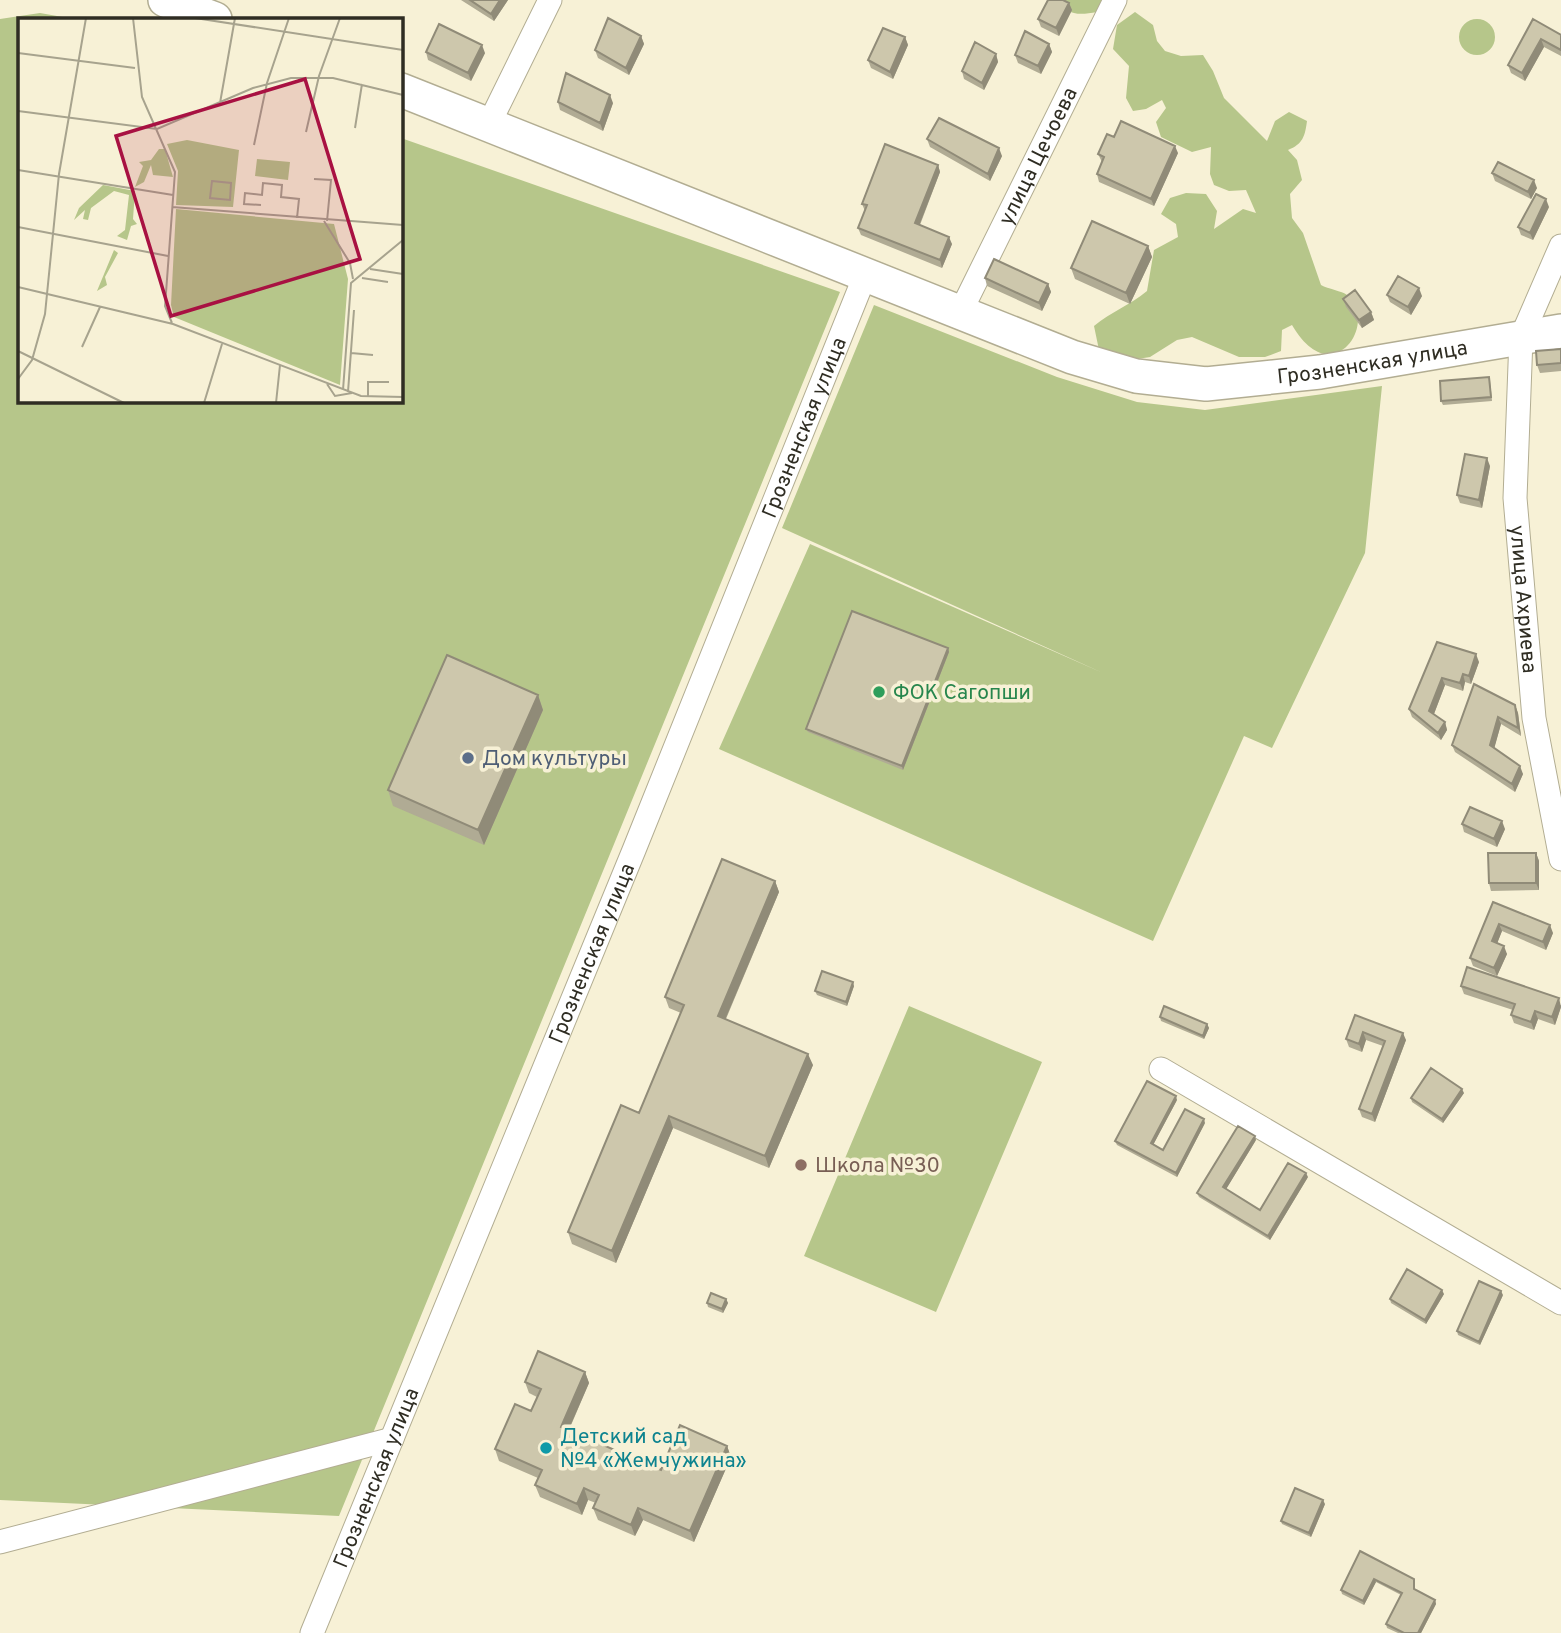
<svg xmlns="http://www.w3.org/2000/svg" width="1561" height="1633" font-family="Overpass,sans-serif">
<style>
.green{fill:#b6c68a}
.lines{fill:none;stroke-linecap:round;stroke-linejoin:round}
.street-casing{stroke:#b2ad92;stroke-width:25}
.secondary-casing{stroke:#b2ad92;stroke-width:36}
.street{stroke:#fff;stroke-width:23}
.secondary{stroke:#fff;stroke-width:33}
.wall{fill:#b0ab94}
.shaded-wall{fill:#908b78}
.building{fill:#cdc7ac;stroke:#908b78;stroke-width:2}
.leisure-dot{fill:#2e9e5b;stroke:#f7f1d6;stroke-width:2.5}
.service-dot{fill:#5c6f8a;stroke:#f7f1d6;stroke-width:2.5}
.education-dot{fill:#8d6e63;stroke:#f7f1d6;stroke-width:2.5}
.culture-dot{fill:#0f9aa8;stroke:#f7f1d6;stroke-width:2.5}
.labels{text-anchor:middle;stroke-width:7;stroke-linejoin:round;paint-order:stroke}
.street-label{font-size:21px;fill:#2f2d23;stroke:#f7f1d6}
.leisure-label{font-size:21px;fill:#27864d;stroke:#f7f1d6;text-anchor:start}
.service-label{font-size:21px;fill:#4e5e75;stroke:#f7f1d6;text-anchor:start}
.education-label{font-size:21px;fill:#785e54;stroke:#f7f1d6;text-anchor:start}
.culture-label{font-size:21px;fill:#0d838f;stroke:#f7f1d6;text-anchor:start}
.inset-road{fill:none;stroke:#a7a38e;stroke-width:2}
.view{fill:#a81142;fill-opacity:0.15;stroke:#a81142;stroke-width:3.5}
.inset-edge{fill:none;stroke:#2f2d23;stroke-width:3.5}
</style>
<rect width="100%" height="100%" fill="#f7f1d6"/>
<path class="green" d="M1053,0H1104L1097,12C1076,16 1068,14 1053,0Z
M1135,12L1153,25L1157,41L1165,51L1181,56L1203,55L1213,71L1224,98L1267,141L1275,121L1289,112L1307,121C1305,136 1303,144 1288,150L1297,160L1302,180L1290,194L1292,218L1303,233L1321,285C1328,289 1342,291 1347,295C1380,323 1332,394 1292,325L1282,330L1281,351L1265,357H1239L1192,337L1177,340L1150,357L1131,360L1099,350L1094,326C1111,312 1130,305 1147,291L1154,250L1178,237L1176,224L1161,214L1170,198L1186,193L1206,194L1217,211L1214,229L1243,209L1256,213L1246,190L1229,191L1214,185L1210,174L1211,147L1192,152L1161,137L1156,122L1166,108L1162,100L1146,109L1133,111L1126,98L1129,66L1113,49L1117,25Z
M40,13L74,19H19V401H401V138L840,292L339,1516L0,1500V19Z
M1459 37a18 18 0 1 1 36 0a18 18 0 1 1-36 0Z
M874,305L1057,377L1137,402L1205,410L1382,386L1365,553L1272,748L1244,736L1153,941L719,749L810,544L1103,673L782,528Z
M909,1006L1042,1062L936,1312L804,1256Z"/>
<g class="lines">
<defs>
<g id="street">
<path d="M489,124L550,0"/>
<path id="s1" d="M1561,246L1521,338L1515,498L1534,718L1561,859"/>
<path id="s2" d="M961,311L1115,0"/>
<path d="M1161,1069L1561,1303"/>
<path d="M0,1542L392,1439"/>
<path id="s3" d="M312,1633L634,850L866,273"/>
</g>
<g id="secondary">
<path d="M165,0L215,19"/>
<path id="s4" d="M401,90L1072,357L1136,376L1206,384L1320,372L1561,331"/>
</g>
</defs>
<use href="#street" class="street-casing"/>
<use href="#secondary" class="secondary-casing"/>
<use href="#street" class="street"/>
<use href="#secondary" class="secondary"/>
</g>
<path class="wall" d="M461,0H508L494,21Z
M1069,3L1072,10L1059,36L1041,27L1038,19Z
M1533,19L1561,35V56L1544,47L1525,81L1511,73L1508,65Z
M641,36L644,44L629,75L598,58L595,50Z
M905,37L908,45L893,79L871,68L868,60Z
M1049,44L1052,52L1041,74L1018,63L1015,55Z
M426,52L485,53L471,81L428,60Z
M996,54L998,62L984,90L964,79L962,71Z
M558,102L613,103L603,131L560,110Z
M1114,137L1178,153L1154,206L1099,182L1097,174L1102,162L1098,154Z
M927,139L1002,156L990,181L930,147Z
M938,165L940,172L920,225L952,244L942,268L861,235L858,228L865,211L862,204Z
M1492,173L1537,188L1531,199L1495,181Z
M1549,207L1533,240L1521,235L1518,227Z
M1148,246L1152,257L1130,304L1075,279L1071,268Z
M985,278L1048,284L1051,292L1042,311L987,286Z
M1387,295L1422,296L1411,315L1390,302Z
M1343,299L1371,312L1374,320L1362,328L1346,307Z
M1561,349V371L1540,373L1537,365Z
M1490,380L1492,401L1443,405L1441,401Z
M1490,466L1482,508L1460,503L1457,495Z
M1437,642L1479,662L1471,684L1465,682L1463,691L1445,685L1434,714L1445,722L1447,730L1441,740L1412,717L1409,709Z
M948,648L949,652L903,770L808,732L806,729Z
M538,695L543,710L484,845L393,806L388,790Z
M1515,705L1518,713L1521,736L1501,724L1494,748L1523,774L1515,792L1455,752L1452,745Z
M1462,824L1505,829L1497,847L1464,832Z
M1536,853L1539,861V890L1491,891L1489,883Z
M775,881L779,892L726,1019L813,1065L769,1168L673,1128L616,1263L572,1244L568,1232L639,1113L681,1013L669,1008L665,997Z
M1493,902L1553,933L1546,950L1502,931L1497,943L1507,954L1497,976L1473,966L1470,958Z
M854,986L847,1006L817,995L815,991Z
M1461,986L1561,1005V1007L1555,1025L1538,1019L1534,1030L1514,1023L1511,1015L1513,1010L1464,994Z
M1355,1015L1406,1040L1375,1122L1362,1117L1359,1109L1383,1046L1366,1040L1362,1052L1349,1047L1346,1039Z
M1160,1017L1207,1024L1209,1028L1204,1039L1161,1021Z
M1464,1093L1443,1123L1412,1102L1411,1098Z
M1177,1100L1153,1145L1163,1150L1205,1123L1177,1177L1117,1145L1115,1141Z
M1256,1140L1226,1189L1260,1210L1308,1177L1270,1240L1199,1197L1197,1193Z
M1444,1294L1426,1324L1391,1303L1390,1299Z
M1503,1295L1480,1345L1458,1335L1457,1331Z
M726,1299L728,1303L723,1313L708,1307L707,1303Z
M585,1372L589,1383L569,1430L661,1470L727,1446L731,1457L694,1542L643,1520L635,1536L598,1520L593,1508L596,1503L588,1500L582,1515L540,1497L535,1485L538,1478L499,1461L495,1449L531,1411L537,1397L529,1393L525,1382Z
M1325,1504L1311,1537L1282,1524L1281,1521Z
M1360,1551L1414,1579L1415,1590L1435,1600L1436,1604L1421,1633H1398L1387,1628L1386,1624L1401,1595L1376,1582L1364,1605L1342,1594L1341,1590Z"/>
<path class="shaded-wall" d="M500,0H508L494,21L491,14Z
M1069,3L1072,10L1059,36L1056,28Z
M641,36L644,44L629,75L626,68Z
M905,37L908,45L893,79L890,72Z
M1541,39L1544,47L1525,81L1522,73Z
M1049,44L1052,52L1041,74L1038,66Z
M482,45L485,53L471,81L468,73Z
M996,54L998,62L984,90L982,83Z
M610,95L613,103L603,131L600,123Z
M1175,146L1178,153L1154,206L1151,199Z
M999,148L1002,156L990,181L988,174Z
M938,165L940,172L917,231L915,223Z
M1534,180L1537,188L1531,199L1528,192Z
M1546,199L1549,207L1533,240L1530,233Z
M949,237L952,244L942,268L940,260Z
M1148,246L1152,257L1130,304L1126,293Z
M1048,284L1051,292L1042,311L1039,303Z
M1419,288L1422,296L1411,315L1408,307Z
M1371,312L1374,320L1362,328L1359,320Z
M1487,458L1490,466L1482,508L1479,500Z
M948,648L949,652L903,770L902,766Z
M1476,654L1479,662L1471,684L1469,676Z
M1463,674L1465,682L1463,691L1460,683Z
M1442,678L1445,685L1432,719L1429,711Z
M538,695L543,710L484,845L478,830Z
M1515,705L1518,713L1521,736L1518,728Z
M1498,717L1501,724L1493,753L1490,745Z
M1445,722L1447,730L1441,740L1438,733Z
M1520,766L1523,774L1515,792L1512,784Z
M1502,821L1505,829L1497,847L1494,839Z
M1536,853L1539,861V890L1536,883Z
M775,881L779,892L722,1027L718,1016Z
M1499,924L1502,931L1495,949L1492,941Z
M1550,925L1553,933L1546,950L1543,942Z
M1504,946L1507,954L1497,976L1494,968Z
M853,982L854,986L847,1006L846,1002Z
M1559,998L1561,1007L1555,1025L1552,1017Z
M1535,1011L1538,1019L1534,1030L1531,1022Z
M1207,1024L1209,1028L1204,1039L1203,1036Z
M1363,1032L1366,1040L1362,1052L1359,1044Z
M1403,1033L1406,1040L1375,1122L1372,1114Z
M808,1054L813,1065L769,1168L765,1156Z
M1462,1089L1464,1093L1443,1123L1442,1119Z
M1176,1096L1177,1100L1152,1147L1151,1143Z
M669,1116L673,1128L616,1263L612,1251Z
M1204,1119L1205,1123L1177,1177L1176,1173Z
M1255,1136L1256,1140L1225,1191L1223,1187Z
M1306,1173L1308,1177L1270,1240L1268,1236Z
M1442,1290L1444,1294L1426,1324L1425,1320Z
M1501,1291L1503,1295L1480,1345L1479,1342Z
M726,1299L728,1303L723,1313L722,1309Z
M585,1372L589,1383L565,1438L561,1427Z
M727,1446L731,1457L694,1542L690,1531Z
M584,1488L588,1500L582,1515L577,1504Z
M1323,1500L1325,1504L1311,1537L1309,1533Z
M638,1508L643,1520L635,1536L631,1525Z
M1374,1579L1376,1582L1364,1605L1363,1601Z
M1435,1600L1436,1604L1421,1633H1418Z"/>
<path class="building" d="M470,0H500L491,14Z
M1048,0H1063L1069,3L1056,28L1038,19Z
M608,18L641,36L626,68L595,50Z
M1533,19L1561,35V50L1541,39L1522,73L1508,65Z
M439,24L482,45L468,73L426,52Z
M883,28L905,37L890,72L868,60Z
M1025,31L1049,44L1038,66L1015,55Z
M975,42L996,54L982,83L962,71Z
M566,73L610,95L600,123L558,102Z
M939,118L999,148L988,174L927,139Z
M1121,121L1175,146L1151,199L1097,174L1104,157L1098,154L1107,134L1114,137Z
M885,144L938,165L915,223L949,237L940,260L858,228L867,205L862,204Z
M1498,162L1534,180L1528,192L1492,173Z
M1536,194L1546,199L1530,233L1518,227Z
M1092,221L1148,246L1126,293L1071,268Z
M994,259L1048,284L1039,303L985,278Z
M1398,276L1419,288L1408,307L1387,295Z
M1355,290L1371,312L1359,320L1343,299Z
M1561,349V363L1537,365L1536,351Z
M1489,377L1491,397L1441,401L1440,381Z
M1465,454L1487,458L1479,500L1457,495Z
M852,611L948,648L902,766L806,729Z
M1437,642L1476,654L1469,676L1463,674L1460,683L1442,678L1429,711L1445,722L1438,733L1409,709Z
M447,655L538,695L478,830L388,790Z
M1474,684L1515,705L1518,728L1498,717L1490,745L1520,766L1512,784L1452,745Z
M1470,807L1502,821L1494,839L1462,824Z
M1488,853H1536V883H1489Z
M722,859L775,881L718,1016L808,1054L765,1156L669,1116L612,1251L568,1232L621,1105L639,1113L684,1005L665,997Z
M1493,902L1550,925L1543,942L1499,924L1492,941L1504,946L1494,968L1470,958Z
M1467,967L1559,998L1552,1017L1535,1011L1531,1022L1511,1015L1515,1004L1461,986Z
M822,971L853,982L846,1002L815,991Z
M1164,1006L1207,1024L1203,1036L1160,1017Z
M1355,1015L1403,1033L1372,1114L1359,1109L1385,1041L1363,1032L1359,1044L1346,1039Z
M1431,1068L1462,1089L1442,1119L1411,1098Z
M1147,1081L1176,1096L1151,1143L1163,1150L1185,1109L1204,1119L1176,1173L1115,1141Z
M1238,1126L1255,1136L1223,1187L1260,1210L1288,1163L1306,1173L1268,1236L1197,1193Z
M1407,1269L1442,1290L1425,1320L1390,1299Z
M1479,1281L1501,1291L1479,1342L1457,1331Z
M711,1293L726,1299L722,1309L707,1303Z
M538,1351L585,1372L561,1427L661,1470L680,1425L727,1446L690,1531L638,1508L631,1525L593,1508L599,1495L584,1488L577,1504L535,1485L542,1470L495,1449L515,1404L531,1411L541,1389L525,1382Z
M1295,1488L1323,1500L1309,1533L1281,1521Z
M1360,1551L1414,1579V1589L1435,1600L1418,1633H1404L1386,1624L1402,1593L1374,1579L1363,1601L1341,1590Z"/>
<circle class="leisure-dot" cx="879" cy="692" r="7"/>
<circle class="service-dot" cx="468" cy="758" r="7"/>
<circle class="education-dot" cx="801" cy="1165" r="7"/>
<circle class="culture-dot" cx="546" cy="1448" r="7"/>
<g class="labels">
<g class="street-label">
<text dy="7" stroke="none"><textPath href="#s2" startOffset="173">улица Цечоева</textPath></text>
<text dy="7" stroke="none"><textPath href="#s4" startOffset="1027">Грозненская улица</textPath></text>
<text dy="7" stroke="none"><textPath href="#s3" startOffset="1302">Грозненская улица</textPath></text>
<text dy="7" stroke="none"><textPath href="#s1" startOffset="362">улица Ахриева</textPath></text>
<text dy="7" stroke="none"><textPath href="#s3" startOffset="735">Грозненская улица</textPath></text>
<text dy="7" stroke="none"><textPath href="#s3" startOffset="168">Грозненская улица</textPath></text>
</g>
<g class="leisure-label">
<text x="893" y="699">ФОК Сагопши</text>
</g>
<g class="service-label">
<text x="482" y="765">Дом культуры</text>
</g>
<g class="education-label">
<text x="815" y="1172">Школа №30</text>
</g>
<g class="culture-label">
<text x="560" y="1443">Детский сад<tspan x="560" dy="24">№4 «Жемчужина»</tspan></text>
</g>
</g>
<g transform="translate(18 18)">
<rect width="385" height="385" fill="#f7f1d6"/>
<path d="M169,122L221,132L215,189L158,187L160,153L149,126ZM141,131H147L155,159L135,157L133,147L126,164L117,169L125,148L121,144L133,142ZM239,141L272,144L270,162L237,158ZM85,167L117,173L115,201L119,206L113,208L109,222L99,218L107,212L111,177L96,173L73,190L70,202L65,201L67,192L56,202L61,190ZM158,191L316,206L330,261L322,367L156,299L153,287ZM96,232L100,235L87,259L89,267L79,273Z" fill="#b6c68a"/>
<path class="inset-road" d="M115,0L124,79L157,154L147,288L154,305M177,0L385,32M0,35L117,50M202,85L217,0M0,93L139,111L235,70L273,60H315L385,77M337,110L344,66M288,114L301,58L322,0M236,127L249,65L271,0M0,152L155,177M296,161L313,162L309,203M194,163L213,165L212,182L192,180ZM243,187L226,186L227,175L244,177L245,165L264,167L263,179L281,181L279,200M154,189L385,207M306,203L332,245L335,261M0,209L150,238M352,251L385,256M344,260L370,264M0,269L155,306L343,378L385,379M64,329L82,289M0,333L106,385M333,335L355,337M0,361L14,342L27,296L41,156L68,0M309,366L317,378L334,375M325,372L333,265L385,222M330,374L336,292M350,379V364H371M186,385L204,326M258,385L262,347"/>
<path class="view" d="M287,61L342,241L153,298L98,118Z"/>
<rect width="385" height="385" class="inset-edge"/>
</g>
</svg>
